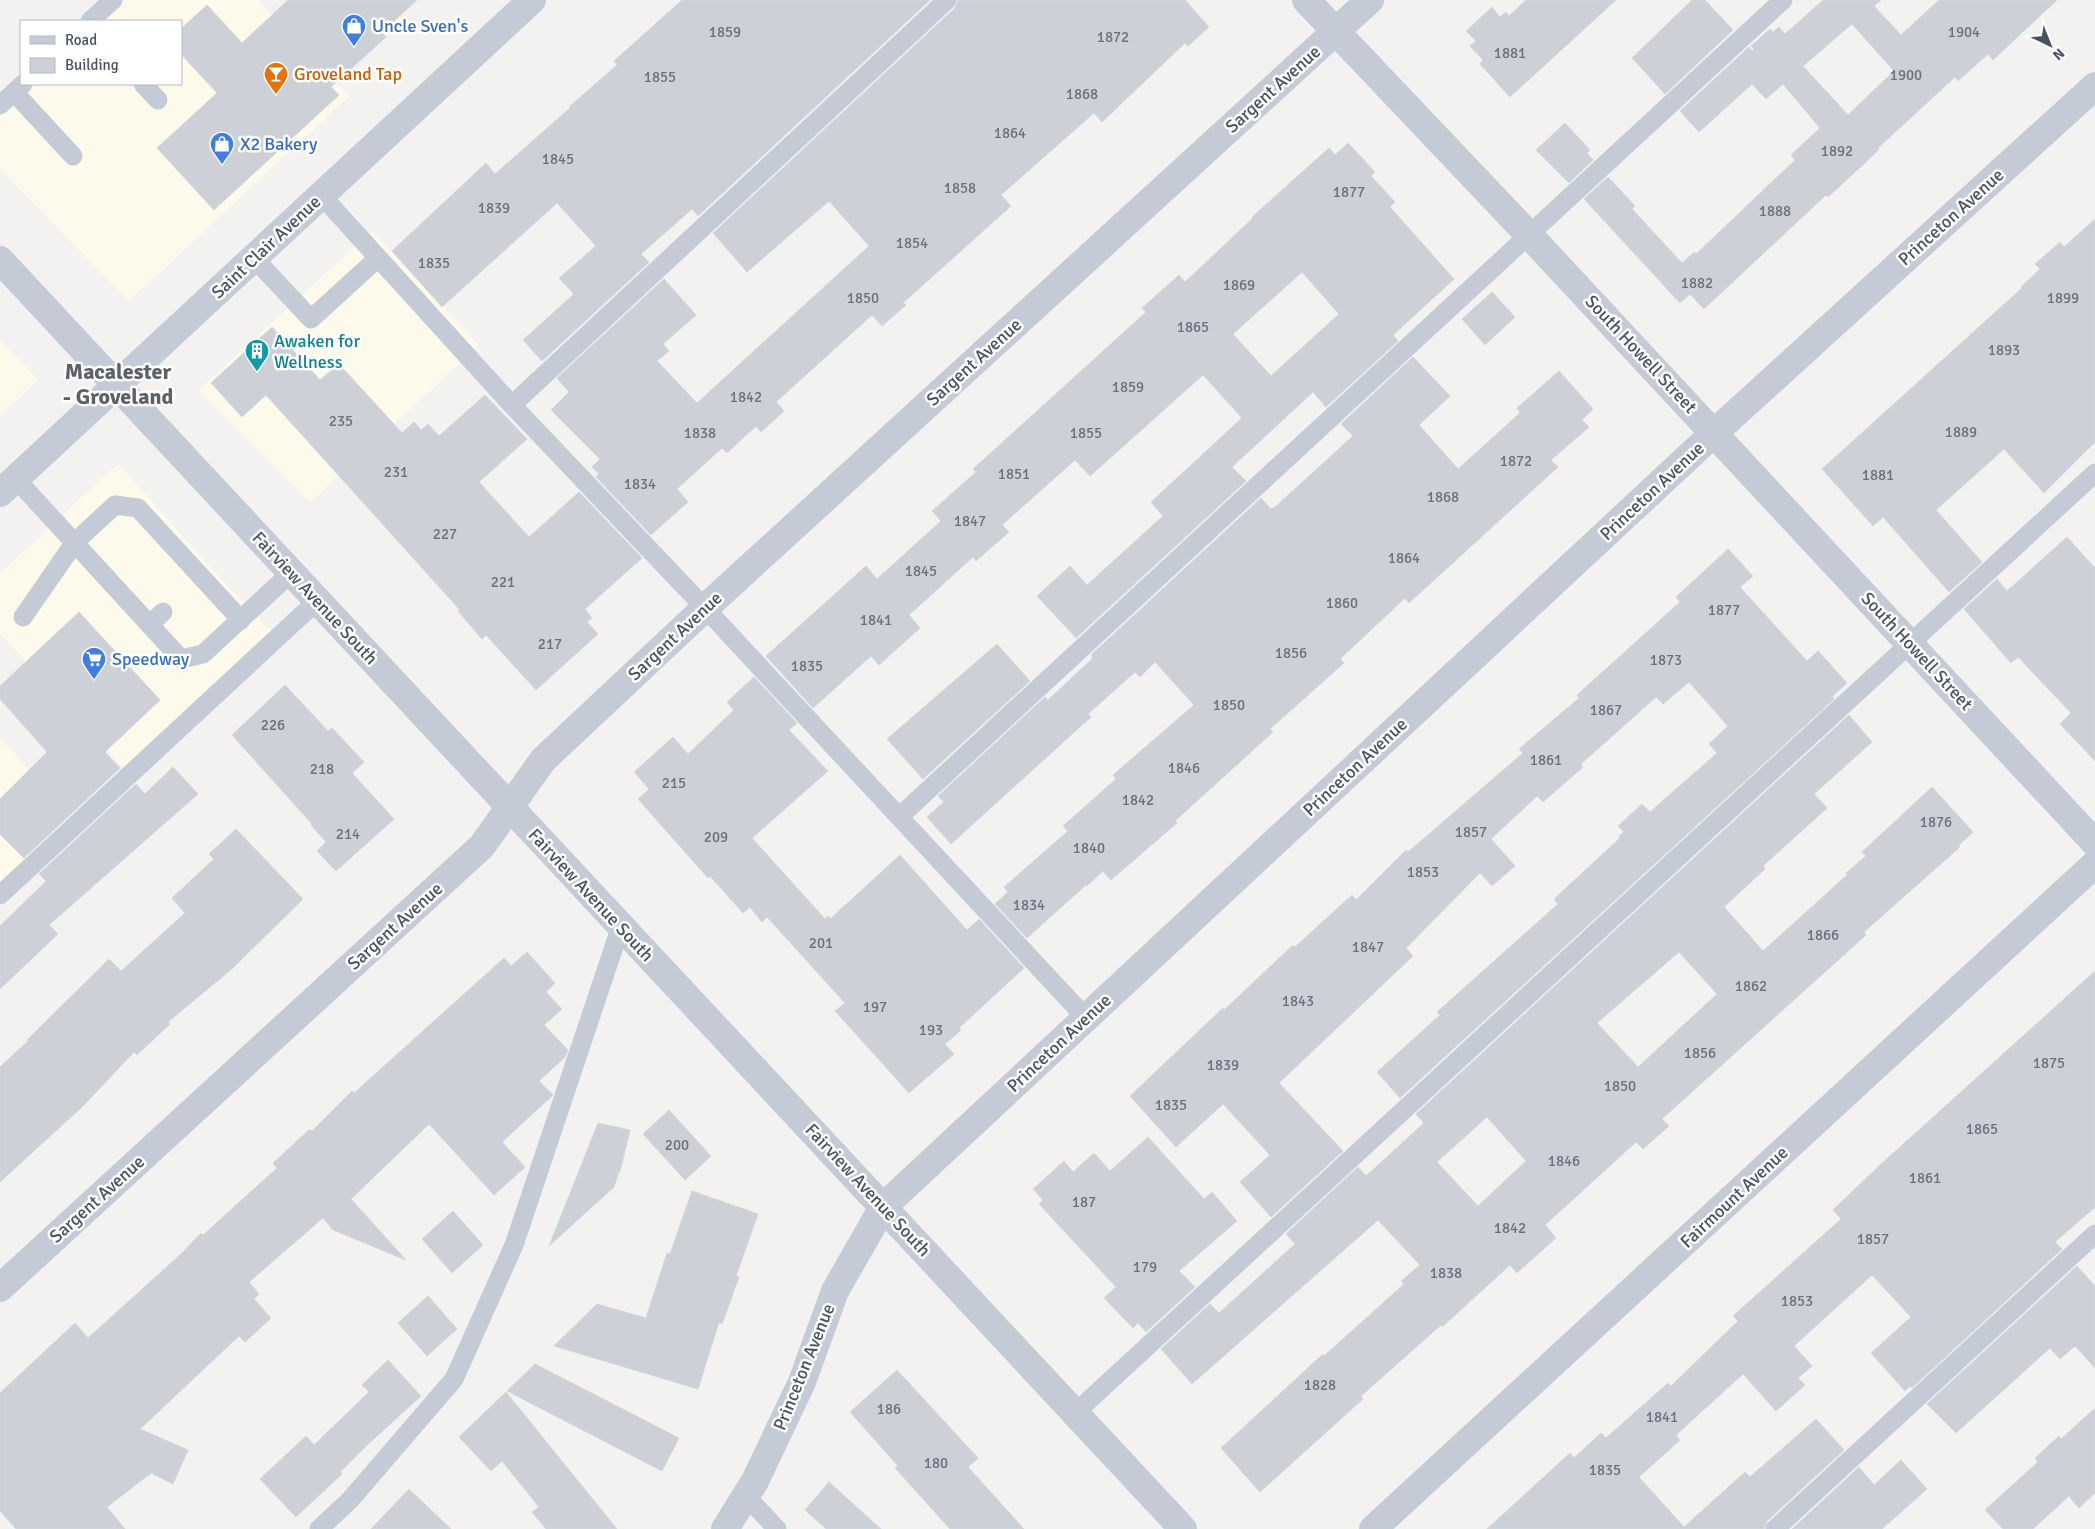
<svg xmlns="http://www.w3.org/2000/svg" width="2095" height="1529" font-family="Signika,sans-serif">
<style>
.commercial{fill:#fdfaec}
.building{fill:#cdd0d7;stroke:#d5d6dd;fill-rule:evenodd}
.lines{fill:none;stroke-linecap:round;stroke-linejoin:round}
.service{stroke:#c5cbd6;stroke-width:19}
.minor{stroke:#c5cbd6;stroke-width:28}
.tertiary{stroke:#c5cbd6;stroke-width:28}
.labels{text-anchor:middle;stroke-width:5;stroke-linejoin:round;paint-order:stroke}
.number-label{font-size:15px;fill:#69717e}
.shop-label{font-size:18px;fill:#366cbe;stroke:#fff;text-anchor:start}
.food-label{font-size:18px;fill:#c56008;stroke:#fff;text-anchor:start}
.street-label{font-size:18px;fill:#485160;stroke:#fff}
.culture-label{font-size:18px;fill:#0d838f;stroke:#fff;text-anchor:start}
.district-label{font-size:22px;font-weight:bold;fill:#5d6067;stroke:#fff}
</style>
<rect width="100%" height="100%" fill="#f4f2f1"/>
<path class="commercial" d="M105,0H258L349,96L129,301L0,168V96L21,84H181V21H82Z
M372,231L479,345L310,502L199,390Z
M0,340L38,380L0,415Z
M118,464L223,581L281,641L131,776L0,633V574Z
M0,738L83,829L0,907Z"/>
<path class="building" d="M288,0H417L382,32L386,37L331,87L339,95L214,210L157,148L217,93L181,54V29L207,5L242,43Z
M682,0H930L698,216L692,209L641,254L649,262L542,361L523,340L574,294L559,278L596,246L557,203L442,307L392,251L486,163L495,174L570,108L569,107L617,65L614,61Z
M958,0H1185L1209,27L1188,46L1185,43L1102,122L1094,113L1001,195L1011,206L903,303L906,305L882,326L872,315L776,402L784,411L761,432L756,426L727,453L722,448L677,489L688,502L651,535L596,477L599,474L592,467L600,459L551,410L569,392L557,378L664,279L696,315L663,344L669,351L657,361L697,403L869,246L829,201L747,272L713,233L955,8Z
M1526,0H1616L1510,97L1480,64L1483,60L1470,46L1476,41L1466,31L1492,7L1500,17L1506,12L1509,16Z
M1692,0H1705L1733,30L1665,94L1632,58Z
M1823,0H1881L1874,6L1901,35L1939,0H2057L1993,60L1988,54L1958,81L1955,77L1878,148L1879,149L1866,162L1828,197L1826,195L1704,309L1690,294L1680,303L1584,199L1608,177L1635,206L1632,209L1682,263L1694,252L1696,254L1795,160L1791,155L1820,128L1783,84L1766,99L1752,84L1699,132L1680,111L1749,47L1752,51L1754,49L1751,46L1770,29L1773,32L1779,27L1785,34ZM1852,24L1894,71L1848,115L1803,66Z
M1565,123L1590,150L1587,153L1593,160L1569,183L1536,150Z
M1348,143L1375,172L1371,176L1395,202L1390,207L1454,279L1393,335L1398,341L1326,407L1313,392L1232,467L1246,481L1076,638L1037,596L1070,566L1087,585L1163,516L1151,502L1242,418L1203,375L1090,476L1075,460L1002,525L1009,532L976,561L973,557L909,615L920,628L879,665L871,656L813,708L766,656L866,566L877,579L941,521L932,511L976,472L973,469L1146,312L1142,308L1179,275L1185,282L1253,218L1252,217L1329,148L1335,155ZM1302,272L1339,314L1271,376L1233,334Z
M2095,219V442L2044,493L2004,449L1936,510L1982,562L1949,592L1883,517L1873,526L1822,469L2022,288L2021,287L2040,269L2035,264L2060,242L2064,247Z
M1492,292L1515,317L1485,345L1462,319Z
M272,327L320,380L339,364L402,433L414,422L421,430L428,424L439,436L485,395L527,439L479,482L529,537L579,492L642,558L585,609L592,618L587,622L598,634L536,690L486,635L482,639L458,611L460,610L266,395L242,417L211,383Z
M1413,357L1450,396L1419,425L1458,469L1520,413L1517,408L1559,371L1593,409L1582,420L1589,427L1551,460L1558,467L1409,603L1405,598L1340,659L1344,663L1270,729L1273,732L1175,821L1177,823L1111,880L1103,871L1087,886L1086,885L1027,938L995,904L1008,892L1004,887L1068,831L1063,826L1116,779L1113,775L1194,705L1155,662L1140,677L1135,672L1088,714L1091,717L951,844L927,817L944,802L938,796L1045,697L1048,700L1093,658L1091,655L1261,498L1271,509L1275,507L1353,436L1341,424Z
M2067,537L2095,568V761L2060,724L2071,713L2018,657L2011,663L1964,609L1997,579L2007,591Z
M1728,549L1753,576L1740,587L1807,661L1818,651L1847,683L1832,697L1834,699L1400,1098L1377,1072L1440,1015L1437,1012L1558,904L1554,899L1620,838L1619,836L1624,832L1618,826L1642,804L1650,812L1717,753L1709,744L1728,726L1689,682L1663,704L1656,697L1581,764L1583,767L1543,802L1537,796L1491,839L1515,866L1492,886L1480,873L1406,948L1413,956L1279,1083L1343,1151L1271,1217L1240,1182L1270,1155L1223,1104L1176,1147L1130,1096L1223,1008L1224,1010L1293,945L1295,947L1352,895L1356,900L1406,850L1408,852L1523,753L1519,749L1579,698L1577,695L1680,602L1676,597Z
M79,612L160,700L105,752L120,768L24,858L0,834V799L47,752L0,699V686Z
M997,644L1030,681L923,779L887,739Z
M754,677L797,723L789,730L828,771L752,838L825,919L828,916L830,919L900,855L967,930L979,919L1024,968L959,1028L961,1030L945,1044L954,1054L909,1093L835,1011L845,1003L767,917L762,922L750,907L743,913L710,876L708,878L638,799L649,789L634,772L673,737L688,754L734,710L727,702Z
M285,685L328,731L332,728L364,762L352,773L394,819L336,871L317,851L326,842L311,825L312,824L232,735Z
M1849,715L1872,742L1814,794L1827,808L1763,866L1765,869L1724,907L1763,951L1848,874L1846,873L1866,856L1862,852L1932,787L1973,832L1958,846L1960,847L1864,932L1866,935L1662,1119L1669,1126L1643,1149L1636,1142L1545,1225L1556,1238L1517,1273L1510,1265L1442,1327L1441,1325L1361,1396L1363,1399L1260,1492L1221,1448L1323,1354L1324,1356L1404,1284L1401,1281L1420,1265L1378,1220L1192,1384L1161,1349L1210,1304L1219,1313L1295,1244L1286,1234L1358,1167L1366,1176L1424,1123L1416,1114ZM1679,952L1717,994L1638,1067L1597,1023ZM1487,1117L1526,1161L1478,1206L1437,1162Z
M173,767L198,794L49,925L58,934L0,989V926L46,881L39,874L136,784L145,794Z
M236,829L303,899L233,968L168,1022L170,1024L137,1055L134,1052L82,1107L0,1182V1067L28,1041L27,1040L109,959L121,971L185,913L172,898L214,859L209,854Z
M527,952L555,983L546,992L562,1009L544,1025L568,1050L565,1057L539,1081L553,1095L502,1142L525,1167L494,1195L429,1124L351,1199L406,1260L333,1230L323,1218L249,1282L259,1294L254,1299L271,1318L245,1342L239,1336L140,1429L188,1450L173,1484L151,1473L107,1507L125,1529H16L0,1511V1393L75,1323L88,1338L182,1253L201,1233L203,1235L277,1168L273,1163L310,1129L312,1131L352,1091L354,1093L504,958L511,966Z
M2095,971V1207L2055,1242L2062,1249L1912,1388L1910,1386L1905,1391L1871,1353L1911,1317L1872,1275L1794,1346L1812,1366L1798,1378L1805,1385L1776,1411L1743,1374L1676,1435L1680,1440L1639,1477L1684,1527L1745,1472L1750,1477L1816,1419L1844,1450L1767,1521L1764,1529H1487L1570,1453L1574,1458L1601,1433L1606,1438L1668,1383L1671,1386L1738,1321L1733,1316L1841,1219L1833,1210L1880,1165Z
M669,1110L711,1156L685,1180L643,1134Z
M598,1123L630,1130L620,1172L619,1171L614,1187L549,1246Z
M1148,1137L1204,1199L1212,1192L1237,1221L1179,1271L1195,1287L1146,1332L1138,1323L1133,1328L1104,1298L1116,1287L1039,1204L1043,1200L1033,1189L1064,1161L1073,1172L1094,1153L1110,1171Z
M692,1191L758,1214L736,1276L739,1277L722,1324L719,1322L698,1389L554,1346L597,1304L646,1318L667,1253L670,1254Z
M453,1211L483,1245L452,1273L422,1239Z
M2077,1266L2095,1286V1368L2075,1346L2060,1359L2050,1348L1956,1433L1927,1404Z
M428,1296L457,1329L427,1356L398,1323Z
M388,1360L421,1396L365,1447L340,1472L342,1474L296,1517L260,1479L306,1436L314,1445L369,1392L362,1385Z
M535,1364L679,1438L662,1471L507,1391Z
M897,1370L978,1458L968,1467L1024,1529H950L895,1468L898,1466L850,1412Z
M506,1392L617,1529H546L532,1512L539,1507L502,1461L491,1471L459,1437Z
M2095,1408V1493L2079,1508L2069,1496L2033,1529H2003L1985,1510L2038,1462L2035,1458L2059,1436L2061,1439Z
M1901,1460L1927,1489L1882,1529H1792L1859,1467L1874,1485Z
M829,1482L881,1529H826L805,1510Z
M409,1489L451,1529H371Z"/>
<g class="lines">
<path class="service" d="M90,21L113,0
M143,84L158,100
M14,92L73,156
M0,105L23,84
M322,196L512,405L705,608L1086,1018
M254,258L311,319L378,258
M512,405L947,0
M16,479L181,659L203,654L292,572
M23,617L75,542L115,505L138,508L241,620
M150,624L163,612
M899,817L1783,0
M0,895L318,600
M1075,1413L2095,473
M746,1496L777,1529
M319,1529L350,1500L454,1379L514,1245L621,926
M1775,1529L2095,1234"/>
<path class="minor" d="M1306,0L1529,235L2095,843
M0,1288L482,846L543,760L705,608L1370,0
M725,1529L755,1481L802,1382L835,1291L883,1207L1714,433L2095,86
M1373,1529L2095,864"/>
<path class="tertiary" d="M0,260L1183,1529
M0,493L532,0"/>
</g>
<defs>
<symbol id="shop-pin" viewBox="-11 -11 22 30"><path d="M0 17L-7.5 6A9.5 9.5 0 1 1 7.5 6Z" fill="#3f7fe0" stroke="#fff"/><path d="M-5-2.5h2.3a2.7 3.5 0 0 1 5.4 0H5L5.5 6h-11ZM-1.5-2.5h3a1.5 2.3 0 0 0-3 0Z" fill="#fff"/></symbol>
<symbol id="bar-pin" viewBox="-11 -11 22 30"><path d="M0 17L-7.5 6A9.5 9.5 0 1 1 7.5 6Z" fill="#e8710a" stroke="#fff"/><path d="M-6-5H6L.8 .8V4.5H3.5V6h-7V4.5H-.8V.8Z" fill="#fff"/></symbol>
<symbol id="building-pin" viewBox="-11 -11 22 30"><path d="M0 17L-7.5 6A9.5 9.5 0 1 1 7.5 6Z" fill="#0f9aa8" stroke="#fff"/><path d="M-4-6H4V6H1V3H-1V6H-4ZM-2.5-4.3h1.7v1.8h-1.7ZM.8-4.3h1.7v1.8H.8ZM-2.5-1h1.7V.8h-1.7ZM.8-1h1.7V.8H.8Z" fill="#fff"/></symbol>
<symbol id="supermarket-pin" viewBox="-11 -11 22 30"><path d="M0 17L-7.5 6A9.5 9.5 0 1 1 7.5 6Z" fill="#3f7fe0" stroke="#fff"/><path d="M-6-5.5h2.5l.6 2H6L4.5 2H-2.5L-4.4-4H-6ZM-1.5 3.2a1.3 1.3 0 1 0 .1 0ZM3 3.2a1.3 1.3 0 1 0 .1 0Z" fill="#fff"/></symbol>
</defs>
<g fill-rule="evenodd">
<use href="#shop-pin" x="340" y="12" width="28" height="38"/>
<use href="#bar-pin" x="262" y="60" width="28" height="38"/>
<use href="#shop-pin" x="208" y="130" width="28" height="38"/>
<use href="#building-pin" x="243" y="337" width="28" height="38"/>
<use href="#supermarket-pin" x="80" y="645" width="28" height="38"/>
</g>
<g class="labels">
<g class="number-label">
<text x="725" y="37">1859</text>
<text x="1964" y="37">1904</text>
<text x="1113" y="42">1872</text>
<text x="1510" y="58">1881</text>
<text x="1906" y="80">1900</text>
<text x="660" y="82">1855</text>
<text x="1082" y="99">1868</text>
<text x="1010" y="138">1864</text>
<text x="1837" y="156">1892</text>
<text x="558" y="164">1845</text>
<text x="960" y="193">1858</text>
<text x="1349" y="197">1877</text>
<text x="494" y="213">1839</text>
<text x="1775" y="216">1888</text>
<text x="912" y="248">1854</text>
<text x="434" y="268">1835</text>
<text x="1697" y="288">1882</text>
<text x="1239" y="290">1869</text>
<text x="863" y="303">1850</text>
<text x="2063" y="303">1899</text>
<text x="1193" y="332">1865</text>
<text x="2004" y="355">1893</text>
<text x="1128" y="392">1859</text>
<text x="746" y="402">1842</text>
<text x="341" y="426">235</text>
<text x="1961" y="437">1889</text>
<text x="700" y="438">1838</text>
<text x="1086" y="438">1855</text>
<text x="1516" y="466">1872</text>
<text x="396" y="477">231</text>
<text x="1014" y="479">1851</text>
<text x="1878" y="480">1881</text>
<text x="640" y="489">1834</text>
<text x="1443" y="502">1868</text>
<text x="970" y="526">1847</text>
<text x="445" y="539">227</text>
<text x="1404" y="563">1864</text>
<text x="921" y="576">1845</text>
<text x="503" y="587">221</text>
<text x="1342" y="608">1860</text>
<text x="1724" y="615">1877</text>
<text x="876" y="625">1841</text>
<text x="550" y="649">217</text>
<text x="1291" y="658">1856</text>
<text x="1666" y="665">1873</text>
<text x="807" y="671">1835</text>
<text x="1229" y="710">1850</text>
<text x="1606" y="715">1867</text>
<text x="273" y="730">226</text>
<text x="1546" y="765">1861</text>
<text x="1184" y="773">1846</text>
<text x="322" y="774">218</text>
<text x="674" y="788">215</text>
<text x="1138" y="805">1842</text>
<text x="1936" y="827">1876</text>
<text x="1471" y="837">1857</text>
<text x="348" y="839">214</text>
<text x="716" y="842">209</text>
<text x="1089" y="853">1840</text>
<text x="1423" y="877">1853</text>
<text x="1029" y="910">1834</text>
<text x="1823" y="940">1866</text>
<text x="821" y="948">201</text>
<text x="1368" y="952">1847</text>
<text x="1751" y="991">1862</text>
<text x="1298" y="1006">1843</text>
<text x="875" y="1012">197</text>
<text x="931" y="1035">193</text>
<text x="1700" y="1058">1856</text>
<text x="2049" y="1068">1875</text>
<text x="1223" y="1070">1839</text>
<text x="1620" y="1091">1850</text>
<text x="1171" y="1110">1835</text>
<text x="1982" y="1134">1865</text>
<text x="677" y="1150">200</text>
<text x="1564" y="1166">1846</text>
<text x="1925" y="1183">1861</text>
<text x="1084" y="1207">187</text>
<text x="1510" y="1233">1842</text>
<text x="1873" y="1244">1857</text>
<text x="1145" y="1272">179</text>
<text x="1446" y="1278">1838</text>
<text x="1797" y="1306">1853</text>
<text x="1320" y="1390">1828</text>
<text x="889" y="1414">186</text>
<text x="1662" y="1422">1841</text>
<text x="936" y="1468">180</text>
<text x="1605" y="1475">1835</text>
</g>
<g class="shop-label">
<text x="372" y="32">Uncle Sven's</text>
<text x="240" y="150">X2 Bakery</text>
<text x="112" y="665">Speedway</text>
</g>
<g class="food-label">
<text x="294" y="80">Groveland Tap</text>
</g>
<g class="street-label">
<text transform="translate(1273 89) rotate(-42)" y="6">Sargent Avenue</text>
<text transform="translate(1951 217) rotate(-42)" y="6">Princeton Avenue</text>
<text transform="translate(266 247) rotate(-43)" y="6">Saint Clair Avenue</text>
<text transform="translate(1641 354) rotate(47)" y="6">South Howell Street</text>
<text transform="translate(974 362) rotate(-42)" y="6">Sargent Avenue</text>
<text transform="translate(1652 491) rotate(-43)" y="6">Princeton Avenue</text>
<text transform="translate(315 598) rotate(47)" y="6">Fairview Avenue South</text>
<text transform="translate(675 636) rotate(-43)" y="6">Sargent Avenue</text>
<text transform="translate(1917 651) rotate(47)" y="6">South Howell Street</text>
<text transform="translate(1355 767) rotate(-43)" y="6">Princeton Avenue</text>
<text transform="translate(591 895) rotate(47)" y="6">Fairview Avenue South</text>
<text transform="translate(395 926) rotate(-42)" y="6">Sargent Avenue</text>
<text transform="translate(1059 1043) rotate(-43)" y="6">Princeton Avenue</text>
<text transform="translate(868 1190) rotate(47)" y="6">Fairview Avenue South</text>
<text transform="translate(1734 1197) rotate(-43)" y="6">Fairmount Avenue</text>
<text transform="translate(97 1199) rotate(-42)" y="6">Sargent Avenue</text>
<text transform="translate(804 1367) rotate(-68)" y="6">Princeton Avenue</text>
</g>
<g class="culture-label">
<text x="274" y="347">Awaken for<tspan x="274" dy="21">Wellness</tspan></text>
</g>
<g class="district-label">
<text x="118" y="379">Macalester<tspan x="118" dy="25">- Groveland</tspan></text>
</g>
</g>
<rect x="20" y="20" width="162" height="65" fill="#ffffff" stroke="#b6b9bf"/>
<rect x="30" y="36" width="25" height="8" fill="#c5cbd6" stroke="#b6b9bf"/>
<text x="65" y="45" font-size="15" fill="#485160">Road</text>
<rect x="30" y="58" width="25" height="15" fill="#cdd0d7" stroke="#b6b9bf"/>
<text x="65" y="70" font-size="15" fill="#485160">Building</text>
<g transform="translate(2050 45) rotate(137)" stroke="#ffffff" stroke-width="4" paint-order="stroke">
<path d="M0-4L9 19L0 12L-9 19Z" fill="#485160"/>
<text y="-8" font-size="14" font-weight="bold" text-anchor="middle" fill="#485160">N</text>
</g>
</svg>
